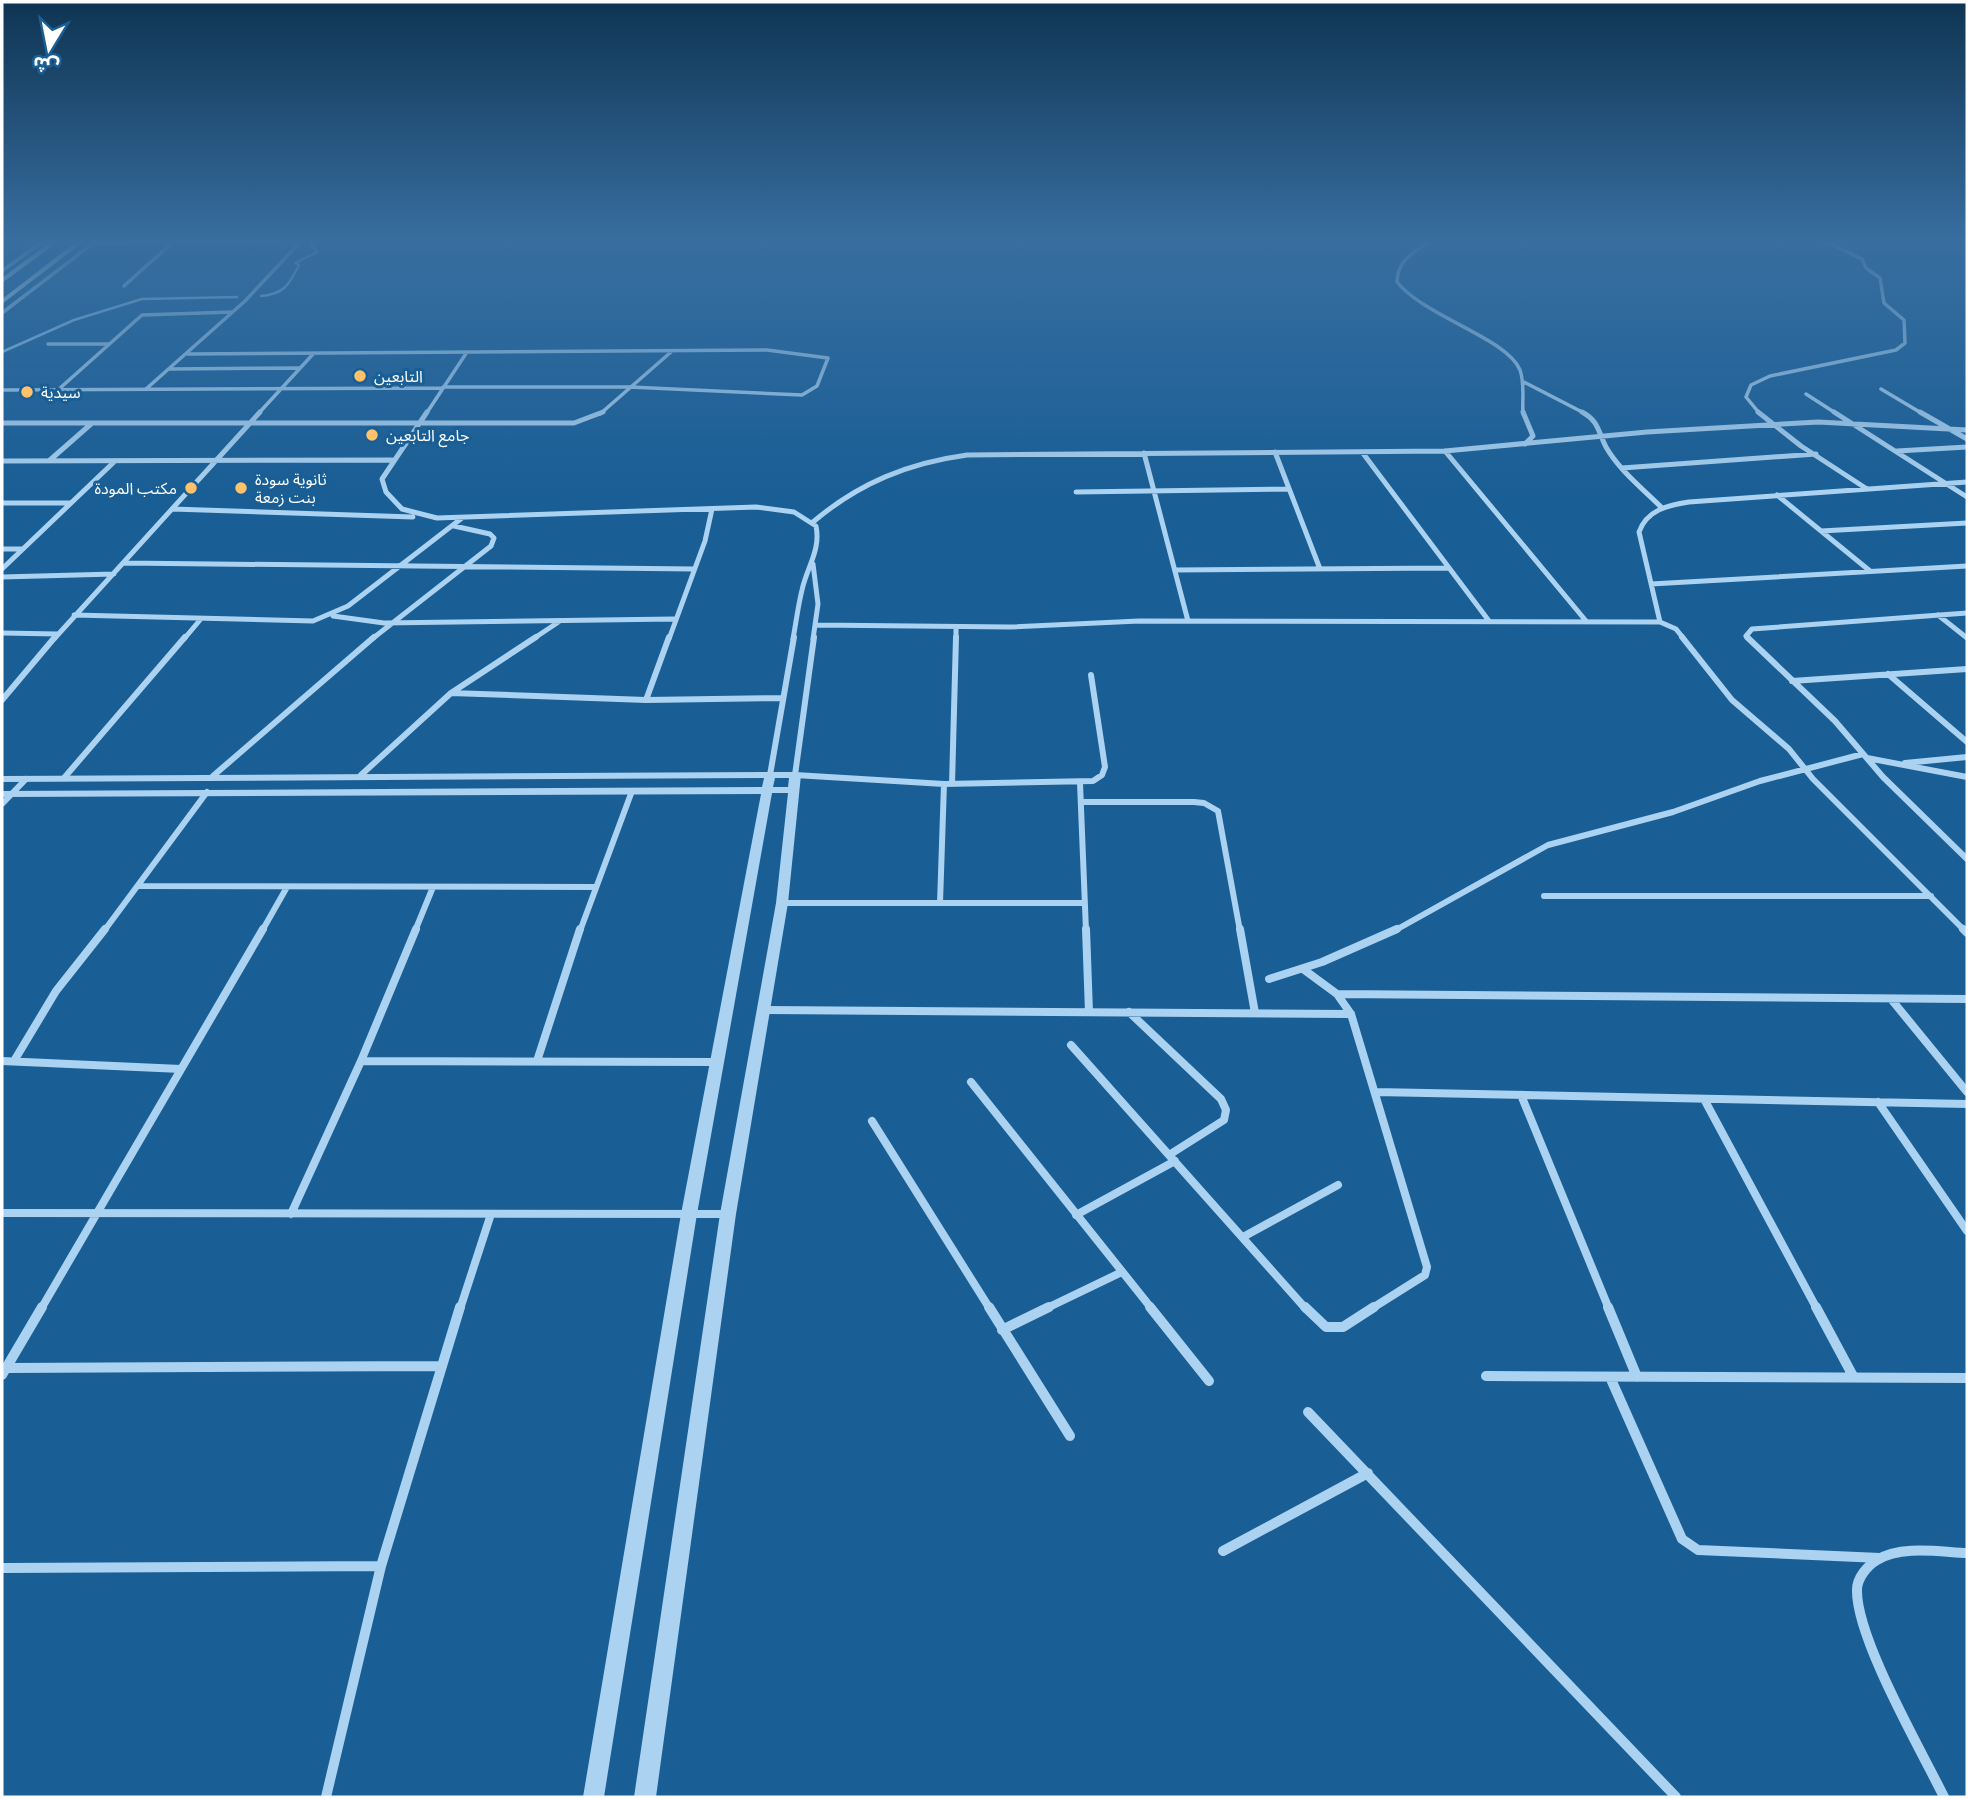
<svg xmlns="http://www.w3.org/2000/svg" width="1969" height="1799" font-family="'Roboto Condensed','Noto Sans Arabic',sans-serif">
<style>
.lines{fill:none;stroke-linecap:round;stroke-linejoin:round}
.stream{stroke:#9dcff2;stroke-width:2.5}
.minor-far4{stroke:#abd2f0;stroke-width:3.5}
.minor-far3{stroke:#abd2f0;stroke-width:5}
.minor-far2{stroke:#abd2f0;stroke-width:6}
.minor-far1{stroke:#abd2f0;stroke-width:8}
.minor{stroke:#abd2f0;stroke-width:10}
.tertiary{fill:#abd2f0;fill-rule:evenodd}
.secondary{fill:#d8ecfb;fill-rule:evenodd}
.poi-dot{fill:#ffc26a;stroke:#195e95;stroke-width:2.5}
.labels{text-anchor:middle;stroke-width:6;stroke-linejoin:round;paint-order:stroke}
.far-poi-label{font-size:16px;fill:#fff;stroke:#195e95;text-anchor:start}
</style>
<rect width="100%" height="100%" fill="#195e95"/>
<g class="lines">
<path class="stream" d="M261,296C284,294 289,285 299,265L295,263L317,252L311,245L312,239
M2,352L74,320L142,299L237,297"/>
<path class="minor-far4" d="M1434,239C1416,251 1397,259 1397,282C1425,317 1507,338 1520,370C1525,384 1522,399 1523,414
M92,243L302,240
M2,271L46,239
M124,286L173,242
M2,313L96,241
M48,344H109
M187,354L767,350L828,358L817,386L802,395L630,387H443
M169,369L299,368
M1524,382L1586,414
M59,389L142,315L232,312
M146,389L245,301L303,239
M1881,389L1923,414
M2,390L442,388
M1806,394L1837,414
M258,414L314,353
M426,414L467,352
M600,414L671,352
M1760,414L1746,397L1751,385L1770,376L1896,350L1905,343L1904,320L1884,303L1880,278L1866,268L1862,259L1820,239"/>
<path class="minor-far3" d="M427,412L382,479L386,492L402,509L437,518L756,507L794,512L816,526C821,550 807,567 802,590C798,606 796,623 793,639
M1523,412L1533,436L1525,444
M1582,412C1599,421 1598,432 1606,447C1619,470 1643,489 1662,508
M1758,412L1801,446L1867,489
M1834,412L1967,497
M1920,412L1967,439
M2,423H574L603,412
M1445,451L1586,621
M1897,451L1967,447
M1275,452L1320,569
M1362,452L1489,621
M1144,453L1188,621
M50,460L91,424
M2,461L392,460
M1622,468L1816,454
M1076,492L1289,489
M1777,495L1870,571
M2,503H70
M172,509L413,517
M813,522C859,483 908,463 967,455L1445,451L1647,432L1818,422L1967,430
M1821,531L1967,523
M2,549H22
M124,563L694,569
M813,564L818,604L813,639
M2,569L115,461
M1175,570L1448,568
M2,577L114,574
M1651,584L1967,566
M74,615L313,621L348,606L462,518
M1938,615L1967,638
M333,616L384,623L674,619
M1660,622L1639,532C1647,510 1668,505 1689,502L1967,482
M816,625L1010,627L1139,621L1660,622L1676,629L1684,639
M2,633L58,634
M54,639L260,412
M184,639L200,620
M372,639L491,546L494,538L490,534L454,526
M533,639L560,621
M669,639L705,541L712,509
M956,639V627
M1749,639L1746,636L1752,629L1967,613"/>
<path class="minor-far2" d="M814,637L795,775L944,784L1093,781L1102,775L1105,767L1091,675
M1682,637L1732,700L1789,749L1813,779L1965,931
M1747,637L1835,721L1883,777L1967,859
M1888,674L1967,742
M1792,681L1967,669
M451,693L646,700L783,698
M2,700L55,637
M646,700L669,637
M1867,758L1967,777
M1905,763L1967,757
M361,775L451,693L536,637
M770,775L794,637
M213,776L374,637
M64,778L185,637
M1080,783L1086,931
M952,784L956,637
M1081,802H1194L1204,803L1218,811L1240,931
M2,804L26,779
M139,886L594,887
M1544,896H1931
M782,903H1084
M940,903L944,784
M104,931L207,792
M262,931L287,887
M415,931L433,887
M580,931L632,791
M1394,931L1548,845L1673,812L1760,781L1863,754"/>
<path class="minor-far1" d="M1086,929L1089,1012
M1240,929L1255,1013
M1963,929L1967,933
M1303,969L1337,994L1351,1014L1427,1267L1425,1275L1371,1309
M1269,979L1322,962L1397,929
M1337,994L1967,999
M1891,999L1967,1092
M764,1010L1351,1014
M1129,1012L1221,1099L1226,1110L1224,1120L1169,1155
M1071,1045L1306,1309
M2,1061L181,1069
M14,1061L56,991L105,929
M361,1061L717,1062
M537,1061L580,929
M971,1082L1152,1309
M1376,1092L1967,1104
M1521,1095L1609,1309
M1704,1099L1817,1309
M1878,1102L1967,1231
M872,1121L990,1309
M2,1213L728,1214
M291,1214L361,1061L416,929
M1076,1215L1175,1161
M1243,1237L1338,1185
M41,1309L263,929
M460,1309L491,1214
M1045,1309L1122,1272"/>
<path class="minor" d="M989,1307L1070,1436
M1150,1307L1209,1381
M1305,1307L1326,1327H1343L1374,1307
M1608,1307L1637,1377
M1816,1307L1853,1376
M1002,1330L1049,1307
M6,1368L441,1366
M2,1375L42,1307
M1486,1376L1967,1378
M1610,1377L1682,1539L1698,1550L1880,1558
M1308,1412L1676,1797
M1223,1551L1368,1473
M2,1568L381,1566
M326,1797L381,1566L460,1307
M1944,1797C1921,1750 1856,1638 1857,1590C1857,1578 1867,1566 1877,1560C1901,1545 1940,1552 1967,1553"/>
<path class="tertiary" d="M770,772H795L801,775L788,903L736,1214L656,1797H634L720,1214L776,903L788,793H772L697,1214L604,1797H583L681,1214L761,794L2,797V791L762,787L764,778L2,782V776ZM775,778H789L788,787H773Z"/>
<path class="secondary" d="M54,239H62L2,283V278Z
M80,239H87L2,304V299Z"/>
</g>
<linearGradient id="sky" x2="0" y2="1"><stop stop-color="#0e3452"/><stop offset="0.49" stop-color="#386ea0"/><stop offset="1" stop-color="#386ea0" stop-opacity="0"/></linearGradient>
<rect width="1969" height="491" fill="url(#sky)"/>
<g class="poi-dot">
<circle cx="360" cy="376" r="7"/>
<circle cx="27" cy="392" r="7"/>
<circle cx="372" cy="435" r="7"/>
<circle cx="191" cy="488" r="7"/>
<circle cx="241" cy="488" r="7"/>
</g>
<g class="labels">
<g class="far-poi-label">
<text x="374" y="382">التابعين</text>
<text x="41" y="398">سيدية</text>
<text x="386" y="441">جامع التابعين</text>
<text x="255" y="485">ثانوية سودة<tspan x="255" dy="18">بنت زمعة</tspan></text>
<text x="177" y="494" text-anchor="end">مكتب المودة</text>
</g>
</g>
<rect width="1969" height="1799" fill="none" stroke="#ffffff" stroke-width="7"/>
<g transform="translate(49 49) rotate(190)" stroke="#195e95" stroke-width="5" paint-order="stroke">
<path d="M0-5L12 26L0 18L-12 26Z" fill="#ffffff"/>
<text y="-10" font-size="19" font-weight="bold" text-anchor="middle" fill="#ffffff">ش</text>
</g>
</svg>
